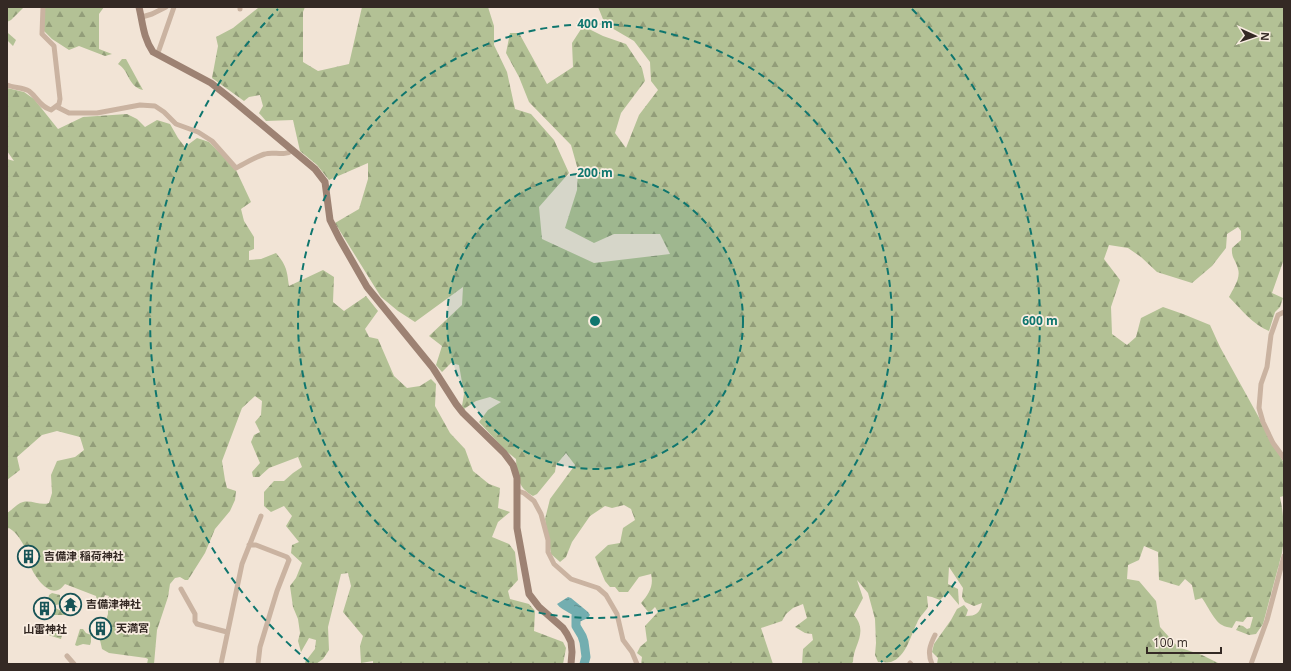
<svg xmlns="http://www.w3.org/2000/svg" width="1291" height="671" font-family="'Open Sans','Noto Sans JP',sans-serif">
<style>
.forest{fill:url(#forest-firs)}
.water{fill:url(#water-ripples)}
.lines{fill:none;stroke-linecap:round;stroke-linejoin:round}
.river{stroke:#73aeb0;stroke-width:9}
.street{stroke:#cab3a1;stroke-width:5}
.secondary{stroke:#9d8273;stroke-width:7}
.ring{fill:none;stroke:#0f766e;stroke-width:2;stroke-dasharray:7 5}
.labels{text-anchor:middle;stroke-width:3.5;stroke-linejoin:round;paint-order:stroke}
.poi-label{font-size:11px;font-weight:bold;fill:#342924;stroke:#faeee2;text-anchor:start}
.centre{fill:#0f766e;stroke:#faeee2;stroke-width:2}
.ring-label{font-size:12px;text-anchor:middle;font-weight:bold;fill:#0f766e;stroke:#faeee2;stroke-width:3.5;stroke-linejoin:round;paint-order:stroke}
</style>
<defs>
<pattern id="forest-firs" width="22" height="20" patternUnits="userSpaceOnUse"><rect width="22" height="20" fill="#b3c195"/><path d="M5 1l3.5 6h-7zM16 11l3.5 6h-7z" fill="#929d79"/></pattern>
<pattern id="water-ripples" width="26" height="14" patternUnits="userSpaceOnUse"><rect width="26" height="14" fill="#73aeb0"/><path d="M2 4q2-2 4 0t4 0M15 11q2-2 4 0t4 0" fill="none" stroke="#5f8e8f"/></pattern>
</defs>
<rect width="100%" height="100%" fill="#f2e4d6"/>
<path class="forest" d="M7,7H24L11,20L7,22Z
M44,7H104L99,14V49L112,54L105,56L79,46L69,50L52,39L44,31Z
M257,7H305L303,12V62L318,71L349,64L362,7H488L494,26V45L507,72L515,109L531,114L554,140L569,173L539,207L542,239L594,263L670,254L660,234H614L594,243L565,228L577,190L578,170L571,145L529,102L519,77L506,53L510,33H519L547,84L573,67L572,43L583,26L603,36L626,44L642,68L645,81L621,113L615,133L626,148L639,115L658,90L651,81L650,62L634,41L605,24L598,7H1284V259L1272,293L1283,298L1280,307L1275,312L1269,331C1253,325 1241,309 1229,297C1233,289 1241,278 1238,269C1236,260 1231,258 1232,248L1241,240V231L1238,227L1227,234L1226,248L1212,266L1192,283L1157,272L1141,257L1128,248L1109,245L1104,259L1120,280L1111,307L1112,334L1127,345L1136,337L1141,318L1163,307L1183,314L1210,325L1220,347L1284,463V496L1280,497C1284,516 1285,534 1282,553L1263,624L1256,634L1249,635L1236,630L1239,625L1243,626L1247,629L1250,628L1253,617H1247L1243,622L1236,621L1232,628C1229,627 1225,627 1222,625C1215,622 1207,605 1202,598L1195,600L1192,585L1185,579L1179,586L1159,580L1158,552L1144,546L1139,560L1128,565L1127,579L1139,581L1156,601L1160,627L1178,647L1202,655L1220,664H937L938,658L932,652L934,644L951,620L957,609L964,605L968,610L966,616C976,616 980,613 982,603L974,606L965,602L962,597L963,588L949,567L948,584L958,589L959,605L948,592L940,600L932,597L927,596L928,607C925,612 919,617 917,623C911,635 906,657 891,662C887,663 883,662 878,662L875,655L876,643L875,619L868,593L857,580L863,598L854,615C869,633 853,645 853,662L851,664H802L803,649L813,640L812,634L805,633L795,627L807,618L803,604L793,608L786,614L782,621L761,628L773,664H641L642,657L637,653L640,647L647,641L645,626L658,612L655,607L649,613L641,603C649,594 654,586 651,574L639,577L628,592H619L615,587H610L605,581L595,557L608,545L620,543L623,528L635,520L631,509L624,505L612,508L605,506L590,516L572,542L566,557L560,562L551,554L545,519L550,499L575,465L566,453L556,465L555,472L537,494L533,496C517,487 517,475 516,459L506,451L479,422L488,410L501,402L490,397L476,401L464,409L462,406L464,394L459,365L451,363L442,372L436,365L442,346L429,336L462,305L463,287L415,322L398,311L381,297L335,223L359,209L368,179V163L329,180L317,165L300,151L293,120L266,121L259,113L263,106L260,95L249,97L244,101L212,78L218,46L216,37L233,28L258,8Z
M7,29L8,33L16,40L13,46L7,40Z
M122,59H126L143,90C127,86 130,71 118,64Z
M7,88L24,92L34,99L58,129L83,117L127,114L137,119L145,127L157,120L170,124L178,138L185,147L197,138L209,142L226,159L236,170L251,202L241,209L244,221L254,237V249L249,251V260L261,259L276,253C287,266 287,271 289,286L323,270L334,277L333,302L344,311L366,296L378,311L365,329L369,337L378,339L394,376L407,388L420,386L431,379L436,384L435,406L450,433L465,449L473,471L489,484L500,488L498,508L510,512L498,522L492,537L509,544L515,552L518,580L508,591L510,599L529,604L535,611L534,631L563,642L566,648L563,664H373V661L361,663L360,646L363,636L343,612L351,586L348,573L341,574L328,627L329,650L323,659L316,664H306L305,662L315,649L316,640L309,638L301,652L298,641L300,633L298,619L293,607L290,586L296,578L302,563L291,553L292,545L299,542L286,526L292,516L284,506L271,512L264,506V492L274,481H284L293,473L302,467L298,457L269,468L259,477H253L252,472L260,463L251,442L254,435L260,432L255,422L261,415L262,401L255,396L242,408L222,461L225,480L227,488L236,491L235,500L230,511L215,529L205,553L188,580H185L180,577L175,578L170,584L168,597L157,630L154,664H147L148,659L146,658L109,653L102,649L100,640L108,614V610L105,606L109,596L105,595L102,602H100L97,601L96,596L65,584C63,586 61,589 58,590C47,595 33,574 30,565C29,561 30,557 28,553C23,544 18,533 9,528L7,529V513C12,510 18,503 23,502C32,500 41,506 49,503L52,493L51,475L57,461L75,457L84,450L80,437L57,431L42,435L17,457L20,470L7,480V159L14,161L7,151Z
M52,593L60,595V604L56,605L48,601L49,595Z
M44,601H46L48,605L64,612L65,615H49V609L43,606Z
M48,624L59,625L63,626L64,628L61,639L48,635Z
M80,629H83L86,633L91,635V642L90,645L83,644L77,646L75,645Z"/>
<path class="water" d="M568,597L571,598L588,612L590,615L588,618L579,622C573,612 563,612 557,604Z"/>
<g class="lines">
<path class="river" d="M576,616V626L582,636L584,642L586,657L584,664"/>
<path class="street" d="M240,7V9
M142,17L152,14L166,7
M157,54L159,50L174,7
M7,85C14,88 23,87 29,91C38,98 39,106 51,110L59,104L60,99L54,46L42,34L43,7
M57,107L69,113H97L140,105L155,106L164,112L176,124L198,132L212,141L236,168C244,164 257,156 265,154C274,151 284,157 293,150
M1284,312L1278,315L1271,335L1267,367L1261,384L1259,408L1263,422L1273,443L1284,458
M518,491L524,493L534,501L541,514L548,540V552L554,564L571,579L598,588L606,595L617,614L623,640L632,652L637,664
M249,545H256L287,557L289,560L277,591L260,647L258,664
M181,589L195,614V621L197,624L227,632
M67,656L74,664
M910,663L911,664
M221,664L242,564L261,516
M932,664C927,653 930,645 935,635
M1251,664L1267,620L1284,556"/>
<path class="secondary" d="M139,7C143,24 143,37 153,52L211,83L230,98L315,169L325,182L330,220L339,238L367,287L433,368L456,404L463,413L504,453L513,465L517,478V528L529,594L539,607L563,628L567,634L571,642L572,652L571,664"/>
</g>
<circle cx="595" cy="321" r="148" fill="#0f766e" fill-opacity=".12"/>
<g class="ring">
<circle cx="595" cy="321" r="148"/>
<circle cx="595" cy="321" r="297"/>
<path d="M309 662A445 445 0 0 1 278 9M912 9A445 445 0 0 1 881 662"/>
</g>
<defs>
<symbol id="building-ring" viewBox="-11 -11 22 22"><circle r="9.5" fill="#faeee2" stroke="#185457" stroke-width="1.5"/><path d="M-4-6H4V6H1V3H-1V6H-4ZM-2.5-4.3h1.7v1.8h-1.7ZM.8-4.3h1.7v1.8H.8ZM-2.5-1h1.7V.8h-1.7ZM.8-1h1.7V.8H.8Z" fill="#185457"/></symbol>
<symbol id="temple-ring" viewBox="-11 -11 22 22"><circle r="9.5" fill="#faeee2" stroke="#185457" stroke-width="1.5"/><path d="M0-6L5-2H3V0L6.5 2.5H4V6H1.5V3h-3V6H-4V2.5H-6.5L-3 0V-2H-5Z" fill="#185457"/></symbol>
</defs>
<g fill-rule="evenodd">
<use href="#building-ring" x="16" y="544" width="25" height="25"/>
<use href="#temple-ring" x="58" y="592" width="25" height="25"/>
<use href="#building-ring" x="32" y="596" width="25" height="25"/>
<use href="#building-ring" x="88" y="616" width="25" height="25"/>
</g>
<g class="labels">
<g class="poi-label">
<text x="44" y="560">吉備津 稲荷神社</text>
<text x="86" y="608">吉備津神社</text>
<text x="116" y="632">天満宮</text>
<text x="45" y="633" text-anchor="middle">山雷神社</text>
</g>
</g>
<circle cx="595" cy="321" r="6" class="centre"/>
<g class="ring-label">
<text x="595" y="28">400 m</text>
<text x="595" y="177">200 m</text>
<text x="1040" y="325">600 m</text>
</g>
<rect width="1291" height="671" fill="none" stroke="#342924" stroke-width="16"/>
<g transform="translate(1255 36) rotate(93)" stroke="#faeee2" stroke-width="3" paint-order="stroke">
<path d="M0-3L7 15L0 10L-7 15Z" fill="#342924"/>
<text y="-6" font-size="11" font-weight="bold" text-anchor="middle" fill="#342924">N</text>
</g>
<path d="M1147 647v6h74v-6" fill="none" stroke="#342924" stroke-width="2"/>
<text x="1153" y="647" font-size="12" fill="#342924" stroke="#faeee2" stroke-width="3" paint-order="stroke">100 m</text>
</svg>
